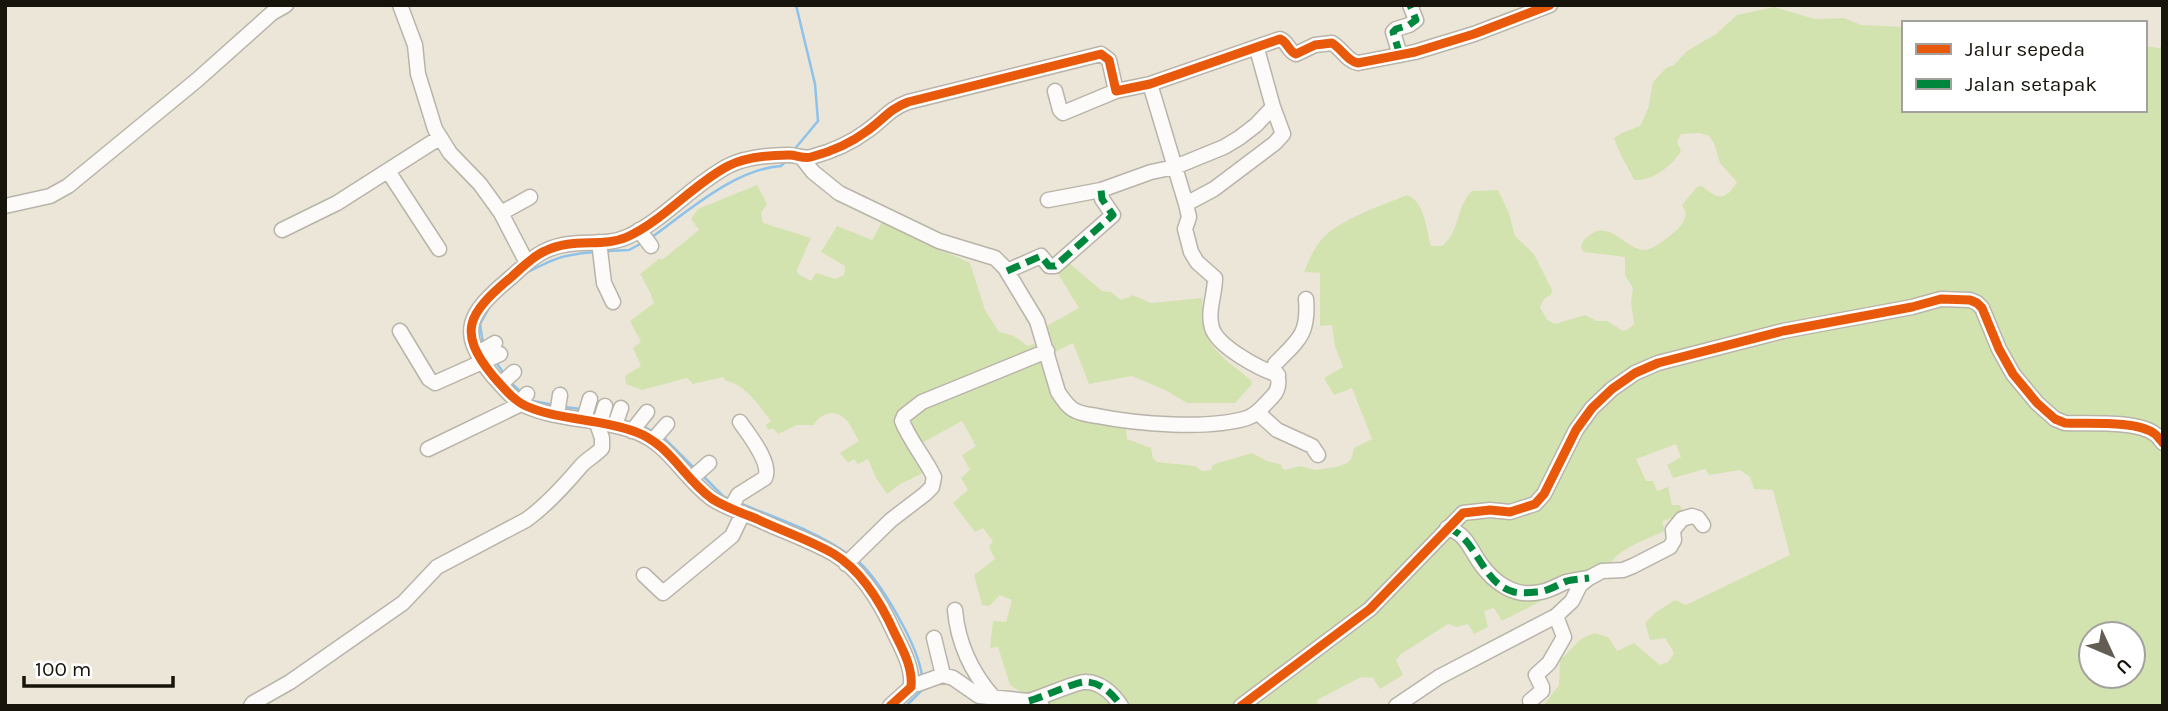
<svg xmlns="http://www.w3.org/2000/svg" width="2168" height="711" font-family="Karla,sans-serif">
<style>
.green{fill:#d3e3b0;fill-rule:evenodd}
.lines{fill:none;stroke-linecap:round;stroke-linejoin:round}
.stream{stroke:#8ec2ea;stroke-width:2.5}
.minor-casing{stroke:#b9b4aa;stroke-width:17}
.minor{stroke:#fcfbf9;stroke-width:14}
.quiet{stroke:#00873e;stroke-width:7;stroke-dasharray:14 7;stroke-linecap:butt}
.cycleway-casing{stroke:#fff;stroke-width:13}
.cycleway{stroke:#e8590c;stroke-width:9}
</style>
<rect width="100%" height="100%" fill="#ece6d8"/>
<path class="green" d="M1774,7L1815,19L1844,18L1861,25L1904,27V110H2145V46L2159,48L2163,45V706H1543L1559,685L1560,660L1581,639L1594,633L1608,637L1617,651L1634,643L1660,665L1668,662L1674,653L1665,638L1650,640L1645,623L1656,612L1675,600L1686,605L1790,555L1773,490L1754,489L1750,477L1740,470L1709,475L1705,469L1673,478L1667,465L1681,457L1676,444L1636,459L1646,481H1653L1657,491L1668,487L1672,505H1680L1683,512L1679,516L1662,521L1665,531C1650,538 1614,550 1610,566L1502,621L1494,608L1484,611L1488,627L1474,634L1468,624L1456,627L1448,624L1401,654L1396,660L1403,675L1380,689L1373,678L1361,677L1317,700L1318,706H1049L1029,697L1010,685L998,647L990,648L993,621L1006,622L1012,600L1000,595L989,606L982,605L974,575L995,559L989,547L993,541L983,528L975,532L953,503L968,490L961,478L970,470L962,455L976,446L962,421L920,444L907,443L923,473L900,484L887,494L876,478L868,459L858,464L854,459L848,463L840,453L859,441C854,434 850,421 843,417C832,409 819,415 814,425H797L778,434L773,428L768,430L766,425L771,421C759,406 745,384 726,381L723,377L693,384L687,378L642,390L626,384L625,376L641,366L633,348L641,342L630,321L654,303L650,292L640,274L660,258L662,260L699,230L691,219L698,209L757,185L767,204L761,213L763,223L811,238L797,270L798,274L811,281L816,273L835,279L844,275L845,266L821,252L837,226L872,240L882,222L970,263L985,310L999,332L1014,336L1028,346L1039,342L1056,398L1126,428L1127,439L1151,448L1153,458L1157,462L1195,466L1202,471L1211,470L1213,465L1218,463L1252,453L1267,461L1280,464L1284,470L1301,466L1315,470L1336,467L1347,463L1351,459L1354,448L1372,439L1352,388L1334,395L1324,378L1343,367L1335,346L1332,325L1320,326V273L1304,272C1309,260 1314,247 1323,238C1342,218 1381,206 1407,195C1425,202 1426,228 1431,246H1442C1460,232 1456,206 1472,191L1498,190L1509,213L1515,236L1534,254L1552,290L1551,295L1544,299L1540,307L1547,320L1555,324L1585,315L1597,321H1607L1623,331L1627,330L1634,324L1631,302L1633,288L1625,275V257L1584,252L1581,248C1582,242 1584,239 1590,235C1610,219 1626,251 1646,250C1655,249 1677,231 1682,224C1684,221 1685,217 1686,213L1682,205L1697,187L1702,186C1717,199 1725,202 1737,182L1720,163L1714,143L1709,136L1700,133L1681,134L1677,142L1681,151C1672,166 1653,181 1634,180C1627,165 1619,154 1614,138L1622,133L1640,126L1648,109L1653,82L1666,68L1674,65L1687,51L1716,34L1737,15ZM2091,634H2133V676H2091Z
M1068,262L1102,291L1111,292L1121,300L1133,295L1151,303L1202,298C1202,348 1217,352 1251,380L1252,384L1235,403H1187L1165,390L1132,376L1089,384L1073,343L1053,353L1043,328L1079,308L1057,272Z"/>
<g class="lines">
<path class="stream" d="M793,151L818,121L815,84L796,5
M652,237C688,211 735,169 781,166L785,162
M607,251L629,250L644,242
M524,274C553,259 563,254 597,252
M483,344L480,324L489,308
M495,361L505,375
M511,383L522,393
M533,401L554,405
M564,407L581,409
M641,425L654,432
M663,437L695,469
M703,476L723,496L729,499
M739,503C775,518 817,531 849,555
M858,561C881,582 918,645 922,676
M906,706L923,689"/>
<defs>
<path id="minor" d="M400,5L415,45L418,74L435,129L450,153L480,184L501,213L527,263
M1400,55L1393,32L1396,29L1409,25L1416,20L1410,5
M1150,84L1186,204L1189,217L1185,229L1191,252L1197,262L1215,278C1215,295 1207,312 1212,328C1218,347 1260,369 1278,375
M1055,91L1060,110L1063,113L1116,91
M802,158L813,172L839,193L939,241L995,258L1005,268L1037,321L1058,392C1063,399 1068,408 1076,411C1082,414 1091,415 1097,416C1137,424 1208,430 1247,418C1257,415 1264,405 1272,397C1280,389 1280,378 1274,369L1275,364C1298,340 1309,335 1306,299
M388,171L439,249
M1048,200L1101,190L1151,172L1175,167L1224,147L1239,138L1256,125L1273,107
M1186,204L1214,189L1275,143L1283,134L1273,107L1257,49
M5,206L50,196L68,186L197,80L272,13L286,5
M501,213L530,197
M282,230L337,203L439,138
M639,230L651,246
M599,242L604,283L613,302
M1007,271L1041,256L1049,266H1055L1113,215L1102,199L1101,190
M400,331L429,379L435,383L500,354
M478,353L495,343
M501,384L514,372
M1257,412L1277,430L1312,446L1318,455
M557,415L560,395
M584,419L590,399
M600,422L605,406
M615,425L621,408
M632,431L647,412
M653,440L667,424
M428,449L517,406L527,394
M692,478L709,463
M731,508L738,495L765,478C772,463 749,435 740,422
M1447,528C1466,533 1470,549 1480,563C1494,583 1515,598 1540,592C1549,591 1558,585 1566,582C1573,580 1581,579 1588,578
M846,564L891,520L925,494L932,487L934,477C925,458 910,441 902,421L904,416L922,402L1047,351
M644,575L663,593L732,536L743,513
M955,610C958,644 971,672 994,698
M934,638L943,675
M911,683L918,684L943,675L953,678L979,696L1029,701L1042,706
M1029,701C1040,698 1076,682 1084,682C1100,681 1113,694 1121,706
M1530,701L1542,691V687L1536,675L1549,663L1564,637L1556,616
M251,706L253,703L290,682L403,603L437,567L526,520C547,505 564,486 581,466C587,459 596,455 602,448V438L596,421
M890,706L911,687C913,668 903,650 895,634C882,605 862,571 834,554C810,540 782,531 757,519C742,513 724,507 711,498C683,477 669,444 636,432C600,418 560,421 526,406C513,400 503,387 493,376C456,331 469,313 509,279C521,269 531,257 545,251C573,237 602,248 627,237C663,221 692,185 728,166C746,157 769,155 789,155C797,155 803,159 811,157C830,152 851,143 867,131C883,120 889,109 908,102L1101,54L1109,60L1116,91L1150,84L1280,39C1288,42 1288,51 1296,54L1315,45L1332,43C1342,49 1347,61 1358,63L1415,52L1474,34L1550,5
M1241,706L1370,609L1463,513L1490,510L1510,512L1535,504L1544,494L1576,430L1592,408L1612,389L1635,373L1658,363L1783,331L1912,307L1941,299L1970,300L1977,303L1982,308L1999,349L2013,374L2037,403L2055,419L2065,423C2088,424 2137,420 2155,434C2156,434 2162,442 2163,443
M1396,706L1439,677L1556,616L1572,601L1580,585L1589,578L1602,571L1623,570L1633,566L1670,547L1674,540L1673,530L1682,519L1692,516L1698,518L1703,525"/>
</defs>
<use href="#minor" class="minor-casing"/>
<use href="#minor" class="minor"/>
<path class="quiet" d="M1400,55L1393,32L1396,29L1409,25L1416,20L1410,5
M1007,271L1041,256L1049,266H1055L1113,215L1102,199L1101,190
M1447,528C1477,536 1481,584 1514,592C1520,593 1529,593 1536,592C1547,592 1557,585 1567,581C1574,579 1582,579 1589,578
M1029,701C1040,698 1076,682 1084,682C1100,681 1113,694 1121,706"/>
<defs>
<path id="cycleway" d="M890,706L911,687C913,668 903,650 895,634C882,605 862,571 834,554C810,540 782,531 757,519C742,513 724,507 711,498C683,477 669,444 636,432C600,418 560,421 526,406C513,400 503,387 493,376C456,331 469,313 509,279C521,269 531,257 545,251C573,237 602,248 627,237C663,221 692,185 728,166C746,157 769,155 789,155C797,155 803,159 811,157C830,152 851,143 867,131C883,120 889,109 908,102L1101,54L1109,60L1116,91L1150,84L1280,39C1288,42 1288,51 1296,54L1315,45L1332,43C1342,49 1347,61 1358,63L1415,52L1474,34L1550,5
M1241,706L1370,609L1463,513L1490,510L1510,512L1535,504L1544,494L1576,430L1592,408L1612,389L1635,373L1658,363L1783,331L1912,307L1941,299L1970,300L1977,303L1982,308L1999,349L2013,374L2037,403L2055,419L2065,423C2088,424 2137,420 2155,434C2156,434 2162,442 2163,443"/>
</defs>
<use href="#cycleway" class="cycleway-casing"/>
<use href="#cycleway" class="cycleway"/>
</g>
<rect width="2168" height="711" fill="none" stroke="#17140b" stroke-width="14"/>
<rect x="1902" y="21" width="245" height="91" fill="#ffffff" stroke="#a2a19d" stroke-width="2"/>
<rect x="1916" y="44" width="35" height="10" fill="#e8590c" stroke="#a2a19d" stroke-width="2"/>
<text x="1965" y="56" font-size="21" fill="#17140b">Jalur sepeda</text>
<rect x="1916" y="79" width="35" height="10" fill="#00873e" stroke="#a2a19d" stroke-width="2"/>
<text x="1965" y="91" font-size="21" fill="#17140b">Jalan setapak</text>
<g transform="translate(2112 655) rotate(134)"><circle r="33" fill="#ffffff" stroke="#a2a19d" stroke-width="2"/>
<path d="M0-5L12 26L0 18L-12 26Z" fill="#625e53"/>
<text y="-10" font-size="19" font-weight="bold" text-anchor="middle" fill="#17140b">U</text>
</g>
<path d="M24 676v10h149v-10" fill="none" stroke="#17140b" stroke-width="3.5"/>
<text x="35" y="676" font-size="21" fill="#17140b" stroke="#ffffff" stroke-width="5" paint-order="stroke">100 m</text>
</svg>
